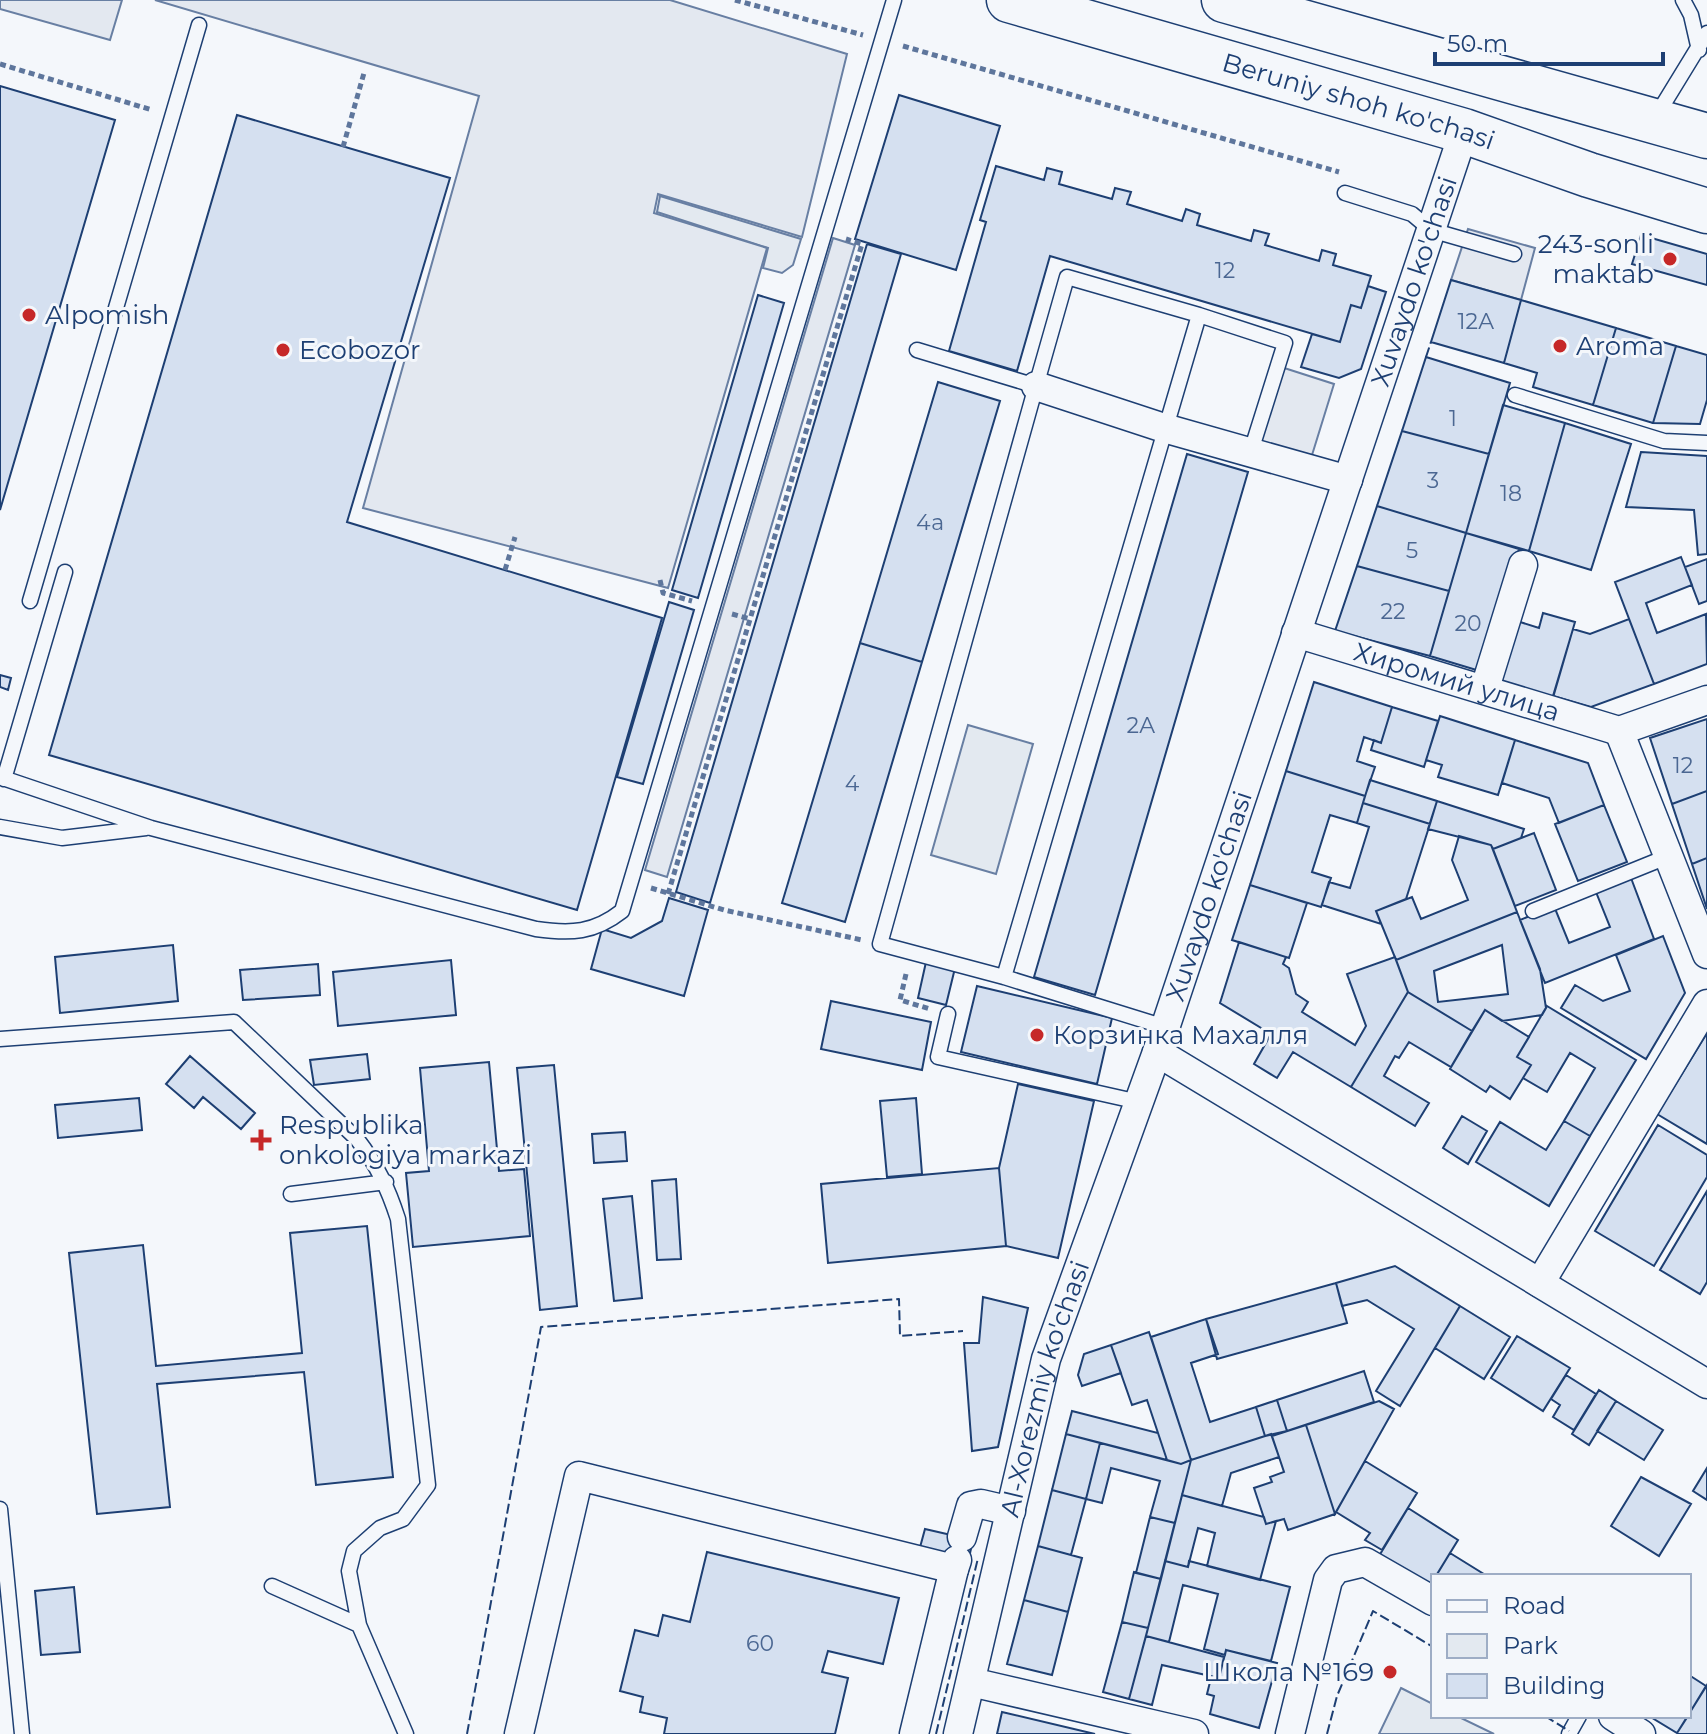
<svg xmlns="http://www.w3.org/2000/svg" width="1707" height="1734" font-family="Montserrat,sans-serif">
<style>
.green{fill:#e3e9f0;stroke:#687fa3;stroke-width:2}
.parking{fill:#e3e8f0;stroke:#687fa3;stroke-width:2}
.building{fill:#d5e0f0;stroke:#1d3f73;stroke-width:2;fill-rule:evenodd}
.lines{fill:none;stroke-linecap:round;stroke-linejoin:round}
.lane-casing{stroke:#1d3f73;stroke-width:17}
.street-casing{stroke:#1d3f73;stroke-width:31}
.primary-casing{stroke:#1d3f73;stroke-width:47}
.path{stroke:#5e769c;stroke-width:5;stroke-dasharray:6 4;stroke-linecap:butt}
.lane{stroke:#f4f7fb;stroke-width:14}
.street{stroke:#f4f7fb;stroke-width:28}
.primary{stroke:#f4f7fb;stroke-width:44}
.fence{stroke:#1d3f73;stroke-width:2;stroke-dasharray:10 4;stroke-linecap:butt}
.poi-dot{fill:#c62828;stroke:#f4f7fb;stroke-width:3}
.labels{text-anchor:middle;stroke-width:6;stroke-linejoin:round;paint-order:stroke}
.number-label{font-size:22px;fill:#4b6792}
.street-label{font-size:26px;fill:#1d3f73;stroke:#f4f7fb}
.poi-label{font-size:26px;fill:#1d3f73;stroke:#f4f7fb;text-anchor:start}
</style>
<rect width="100%" height="100%" fill="#f4f7fb"/>
<path class="green" d="M660,196L801,239L793,265L782,273L763,268L768,248L657,212Z
M968,725L1033,744L996,874L931,855Z
M1401,1688L1433,1704V1716H1457L1494,1734H1379Z"/>
<path class="parking" d="M0,0H122L110,40L0,9Z
M155,0H670L847,54L802,237L658,194L654,213L767,248L668,588L363,508L479,96Z
M1468,229L1535,248L1521,300L1451,280Z
M833,238L855,245L667,877L645,870Z
M1278,366L1334,384L1308,468L1251,451Z"/>
<path class="building" d="M0,86L115,120L0,510Z
M899,95L1000,126L956,270L855,239Z
M237,115L450,178L347,522L662,618L577,910L49,755Z
M996,166L1044,180L1047,168L1062,172L1059,184L1112,199L1115,188L1131,192L1127,204L1182,221L1186,209L1200,214L1197,225L1251,241L1254,230L1269,234L1265,245L1319,261L1322,250L1336,254L1333,265L1371,276L1361,308L1351,305L1340,342L1050,256L1017,371L949,351L986,222L980,220Z
M1641,235L1707,254V285L1632,264Z
M867,244L901,254L710,903L676,892Z
M1451,280L1521,300L1504,363L1431,342Z
M1368,286L1386,292L1361,369L1339,378L1301,367L1312,334L1340,342L1351,305L1361,308Z
M758,295L784,303L698,598L672,590Z
M1521,300L1616,328L1593,405L1533,387L1537,373L1504,363Z
M1616,328L1676,346L1653,423L1593,405Z
M1676,346L1707,355V400L1700,424L1653,423Z
M1426,357L1510,383L1489,454L1402,431Z
M938,382L1000,401L922,662L860,643Z
M1503,405L1565,423L1529,551L1466,533Z
M1565,423L1631,444L1591,570L1529,551Z
M1402,431L1489,454L1466,533L1377,506Z
M1641,452L1707,456V554L1698,555L1694,510L1626,507Z
M1187,454L1248,472L1095,995L1034,977Z
M1377,506L1466,533L1449,591L1357,566Z
M1466,533L1519,549L1483,672L1430,656Z
M1681,557L1692,585L1646,603L1657,633L1706,614L1707,664L1654,684L1615,582Z
M1707,559V601L1699,604L1685,567Z
M1357,566L1449,591L1430,656L1335,631Z
M669,602L694,610L643,784L617,777Z
M1543,613L1575,622L1552,701L1498,686L1517,621L1539,628Z
M1629,619L1654,684L1591,707L1553,696L1573,629L1590,634Z
M860,643L922,662L845,922L782,903Z
M0,675L11,678L8,690L0,687Z
M1314,682L1392,707L1381,743L1364,737L1357,761L1375,767L1365,796L1286,771Z
M1392,707L1438,721L1424,767L1371,750L1374,740L1381,743Z
M1440,716L1515,740L1498,795L1438,777L1442,765L1426,760Z
M1707,719V791L1672,804L1650,738Z
M1515,740L1588,763L1604,805L1559,823L1549,798L1502,783Z
M1286,771L1365,796L1357,823L1330,815L1312,872L1331,878L1321,907L1250,885Z
M1370,780L1437,801L1430,824L1363,803Z
M1707,791V858L1692,864L1672,804Z
M1437,801L1524,829L1521,838L1493,849L1491,845L1428,829Z
M1363,803L1430,824L1406,899L1376,911L1381,924L1322,905L1329,882L1350,888L1369,827L1357,823Z
M1604,805L1627,862L1578,881L1555,824Z
M1534,833L1556,890L1515,906L1493,849Z
M1459,836L1491,845L1517,912L1396,960L1376,911L1412,897L1421,919L1468,900L1452,860Z
M1707,858V909L1692,864Z
M1631,878L1654,939L1545,983L1520,920L1554,906L1569,943L1610,927L1596,892Z
M1250,885L1307,903L1289,958L1232,940Z
M669,898L708,910L684,996L591,969L602,929L631,938L662,921Z
M1517,912L1540,969L1546,1008L1542,1015L1502,1021L1485,1010L1472,1031L1408,992L1396,960ZM1502,945L1508,994L1438,1002L1434,971Z
M1663,936L1685,993L1646,1059L1561,1008L1575,985L1603,1001L1630,991L1616,955Z
M1239,942L1286,957L1283,964L1289,968L1296,994L1308,1002L1302,1012L1355,1045L1366,1026L1347,974L1395,957L1408,992L1351,1087L1293,1052L1277,1078L1254,1064L1271,1034L1220,1003Z
M173,945L178,1001L60,1013L55,957Z
M451,960L456,1015L338,1026L333,972Z
M926,962L955,968L946,1005L918,998Z
M318,964L320,995L243,1000L240,970Z
M977,986L1112,1018L1097,1084L961,1052Z
M1408,992L1472,1031L1451,1067L1409,1042L1399,1058L1395,1056L1384,1076L1429,1103L1415,1126L1351,1087Z
M831,1001L931,1022L922,1070L821,1049Z
M1547,1006L1636,1060L1590,1136L1564,1121L1595,1068L1570,1053L1547,1092L1523,1078L1531,1065L1517,1057Z
M1485,1010L1529,1037L1517,1057L1531,1065L1510,1099L1490,1086L1486,1092L1450,1069Z
M1707,1033V1144L1657,1114Z
M367,1054L370,1079L314,1085L310,1060Z
M190,1056L255,1113L241,1129L203,1097L194,1108L166,1084Z
M489,1062L499,1171L524,1169L530,1236L413,1247L406,1173L429,1171L420,1068Z
M554,1065L577,1306L540,1310L517,1068Z
M1018,1084L1094,1101L1058,1258L1006,1246L999,1168Z
M139,1098L142,1130L58,1138L55,1105Z
M916,1098L922,1174L887,1177L880,1101Z
M1462,1116L1487,1131L1468,1164L1443,1148Z
M1564,1121L1590,1136L1549,1206L1476,1162L1500,1122L1546,1150Z
M1658,1125L1707,1155V1177L1654,1266L1595,1231Z
M625,1132L627,1161L594,1163L592,1134Z
M999,1168L1006,1246L828,1263L821,1184Z
M676,1179L681,1259L657,1260L652,1181Z
M1707,1191V1282L1700,1294L1660,1270Z
M632,1196L642,1298L614,1301L603,1199Z
M367,1226L393,1477L316,1485L304,1372L157,1384L170,1507L97,1514L69,1253L143,1245L156,1366L302,1353L290,1233Z
M1395,1266L1460,1306L1400,1406L1376,1391L1414,1329L1367,1300L1342,1306L1336,1283Z
M1336,1283L1347,1323L1217,1359L1206,1319Z
M983,1297L1028,1308L998,1447L972,1451L964,1343H979Z
M1460,1306L1510,1337L1484,1379L1435,1348Z
M1206,1319L1218,1354L1191,1363L1210,1422L1256,1407L1265,1436L1191,1460L1151,1337Z
M1149,1332L1191,1460L1181,1464L1167,1460L1147,1400L1132,1405L1111,1345Z
M1517,1336L1570,1368L1543,1411L1491,1378Z
M1111,1345L1121,1373L1082,1386L1078,1375L1084,1354Z
M1364,1371L1374,1402L1287,1431L1277,1400Z
M1566,1375L1596,1394L1574,1430L1553,1417L1560,1405L1551,1399Z
M1599,1390L1616,1401L1589,1445L1572,1434Z
M1277,1400L1287,1431L1265,1436L1256,1407Z
M1379,1401L1394,1409L1335,1514L1306,1425Z
M1616,1401L1663,1430L1644,1460L1597,1431Z
M1072,1411L1158,1433L1167,1460L1066,1434Z
M1306,1425L1335,1514L1288,1530L1284,1519L1266,1524L1254,1488L1272,1482L1270,1477L1284,1472L1272,1436Z
M1066,1434L1100,1443L1086,1499L1052,1490Z
M1271,1434L1279,1457L1231,1473L1222,1506L1182,1495L1191,1460Z
M1100,1443L1181,1464L1191,1460L1175,1523L1150,1517L1160,1481L1111,1468L1102,1503L1086,1499Z
M1365,1461L1417,1493L1382,1550L1365,1540L1370,1533L1336,1512Z
M1707,1468V1500L1693,1491Z
M1641,1477L1691,1504L1659,1556L1611,1526Z
M1052,1490L1086,1499L1071,1555L1038,1546Z
M1182,1495L1264,1517L1266,1524L1276,1521L1260,1580L1207,1566L1215,1533L1198,1528L1188,1567L1165,1561Z
M1408,1508L1458,1540L1426,1592L1376,1561Z
M1150,1517L1175,1523L1161,1579L1136,1573Z
M925,1529L973,1540L968,1562L919,1551Z
M1038,1546L1082,1558L1068,1612L1024,1600Z
M707,1552L899,1598L883,1664L828,1651L822,1672L848,1678L835,1734H664L667,1718L640,1712L643,1697L620,1691L635,1630L658,1636L663,1615L690,1622Z
M1450,1553L1487,1576H1436Z
M1165,1561L1188,1567L1189,1561L1290,1587L1271,1661L1226,1650L1225,1655L1204,1649L1218,1594L1183,1585L1169,1642L1146,1636Z
M1134,1572L1161,1579L1148,1628L1122,1622Z
M74,1587L80,1652L41,1655L35,1591Z
M1024,1600L1068,1612L1052,1675L1007,1664Z
M1122,1622L1148,1628L1129,1699L1103,1692Z
M1146,1636L1224,1657L1219,1678L1162,1665L1152,1705L1129,1699Z
M1226,1650L1277,1663L1259,1728L1210,1714L1214,1696L1207,1694L1211,1678H1219Z
M1689,1675L1706,1686L1689,1714Z
M1707,1685V1734H1678L1677,1733Z
M1002,1712L1095,1734H997Z
M1649,1716H1688L1677,1733Z"/>
<g class="lines">
<defs>
<path id="lane" d="M1683,0L1691,15L1699,50
M1655,118L1707,33
M1345,193L1412,214L1431,230L1514,254
M1199,315L1285,343L1251,451
M917,350L1036,386L1067,277L1199,315L1004,977
M1036,386L880,944L1004,977L1165,1027
M1515,395L1664,441L1707,443
M30,601L199,25
M0,777L151,828L536,929C571,934 594,933 622,911L894,0
M4,779L65,572
M0,827L62,838L146,828
M1533,911L1669,856
M948,1014L938,1057L1139,1102
M0,1039L234,1022L357,1139C377,1165 388,1188 398,1219L428,1485L403,1519L380,1528L354,1551L349,1571L359,1625
M291,1194L386,1182
M0,1509L22,1734
M272,1586L359,1625L406,1734
M1569,1734L1579,1716"/>
<g id="street">
<path d="M1036,386L1164,428L1348,480"/>
<path id="s1" d="M1296,633L1619,731L1707,700"/>
<path d="M1485,688L1523,565"/>
<path d="M1619,731L1707,954"/>
<path d="M1157,1052L1707,1384"/>
<path d="M1540,1283L1707,1004"/>
<path d="M962,1537L971,1506L981,1504L1011,1511"/>
<path d="M971,1682L1194,1734"/>
<path d="M1613,1716L1641,1734"/>
<path d="M519,1734L579,1476L954,1569L957,1560"/>
<path d="M914,1734L954,1569"/>
<path id="s2" d="M958,1734L1046,1359L1157,1052L1464,131"/>
<path d="M1290,1734L1328,1580L1336,1569L1365,1562L1433,1601"/>
</g>
<g id="primary">
<path id="s3" d="M1009,0L1464,131L1589,175L1707,211"/>
<path d="M1224,0L1707,136"/>
</g>
</defs>
<use href="#lane" class="lane-casing"/>
<use href="#street" class="street-casing"/>
<use href="#primary" class="primary-casing"/>
<path class="path" d="M735,0L863,35
M903,46L1339,172
M0,64L152,110
M343,147L364,73
M505,570L515,537
M660,580L663,593L692,601
M732,614L750,619
M651,888L724,910L862,940
M668,894L862,244L846,239
M906,974L900,1000L930,1009"/>
<use href="#lane" class="lane"/>
<use href="#street" class="street"/>
<use href="#primary" class="primary"/>
<path class="fence" d="M1426,357L1431,342
M1545,1716L1569,1731
M467,1734L541,1327L899,1299L900,1336L963,1331
M936,1734L978,1558
M1327,1734L1337,1696L1373,1611L1433,1647"/>
</g>
<g class="poi-dot">
<circle cx="1670" cy="259" r="8"/>
<circle cx="29" cy="315" r="8"/>
<circle cx="1560" cy="346" r="8"/>
<circle cx="283" cy="350" r="8"/>
<circle cx="1037" cy="1035" r="8"/>
<path d="M257 1128h8v8h8v8h-8v8h-8v-8h-8v-8h8z"/>
<circle cx="1390" cy="1672" r="8"/>
</g>
<g class="labels">
<g class="number-label">
<text x="1225" y="278">12</text>
<text x="1476" y="329">12А</text>
<text x="1453" y="426">1</text>
<text x="1433" y="488">3</text>
<text x="1511" y="501">18</text>
<text x="930" y="530">4а</text>
<text x="1412" y="558">5</text>
<text x="1393" y="619">22</text>
<text x="1468" y="631">20</text>
<text x="1141" y="733">2А</text>
<text x="1683" y="773">12</text>
<text x="852" y="791">4</text>
<text x="760" y="1651">60</text>
</g>
<g class="street-label">
<text dy="9" stroke="none"><textPath href="#s3" startOffset="364">Beruniy shoh ko'chasi</textPath></text>
<text dy="9" stroke="none"><textPath href="#s2" startOffset="1524">Xuvaydo ko'chasi</textPath></text>
<text dy="9" stroke="none"><textPath href="#s1" startOffset="168">Хиромий улица</textPath></text>
<text dy="9" stroke="none"><textPath href="#s2" startOffset="876">Xuvaydo ko'chasi</textPath></text>
<text dy="9" stroke="none"><textPath href="#s2" startOffset="356">Al-Xorezmiy ko'chasi</textPath></text>
</g>
<g class="poi-label">
<text x="1654" y="253" text-anchor="end">243-sonli<tspan x="1654" dy="30">maktab</tspan></text>
<text x="45" y="324">Alpomish</text>
<text x="1576" y="355">Aroma</text>
<text x="299" y="359">Ecobozor</text>
<text x="1053" y="1044">Корзинка Махалля</text>
<text x="279" y="1134">Respublika<tspan x="279" dy="30">onkologiya markazi</tspan></text>
<text x="1374" y="1681" text-anchor="end">Школа №169</text>
</g>
</g>
<rect x="1431" y="1574" width="260" height="144" fill="#f4f7fb" stroke="#9eadc5" stroke-width="2"/>
<rect x="1447" y="1600" width="40" height="12" fill="#f4f7fb" stroke="#9eadc5" stroke-width="2"/>
<text x="1503" y="1614" font-size="24" fill="#1d3f73">Road</text>
<rect x="1447" y="1634" width="40" height="24" fill="#e3e9f0" stroke="#9eadc5" stroke-width="2"/>
<text x="1503" y="1654" font-size="24" fill="#1d3f73">Park</text>
<rect x="1447" y="1674" width="40" height="24" fill="#d5e0f0" stroke="#9eadc5" stroke-width="2"/>
<text x="1503" y="1694" font-size="24" fill="#1d3f73">Building</text>
<path d="M1435 52v12h228v-12" fill="none" stroke="#1d3f73" stroke-width="4"/>
<text x="1447" y="52" font-size="24" fill="#1d3f73" stroke="#f4f7fb" stroke-width="6" paint-order="stroke">50 m</text>
</svg>
